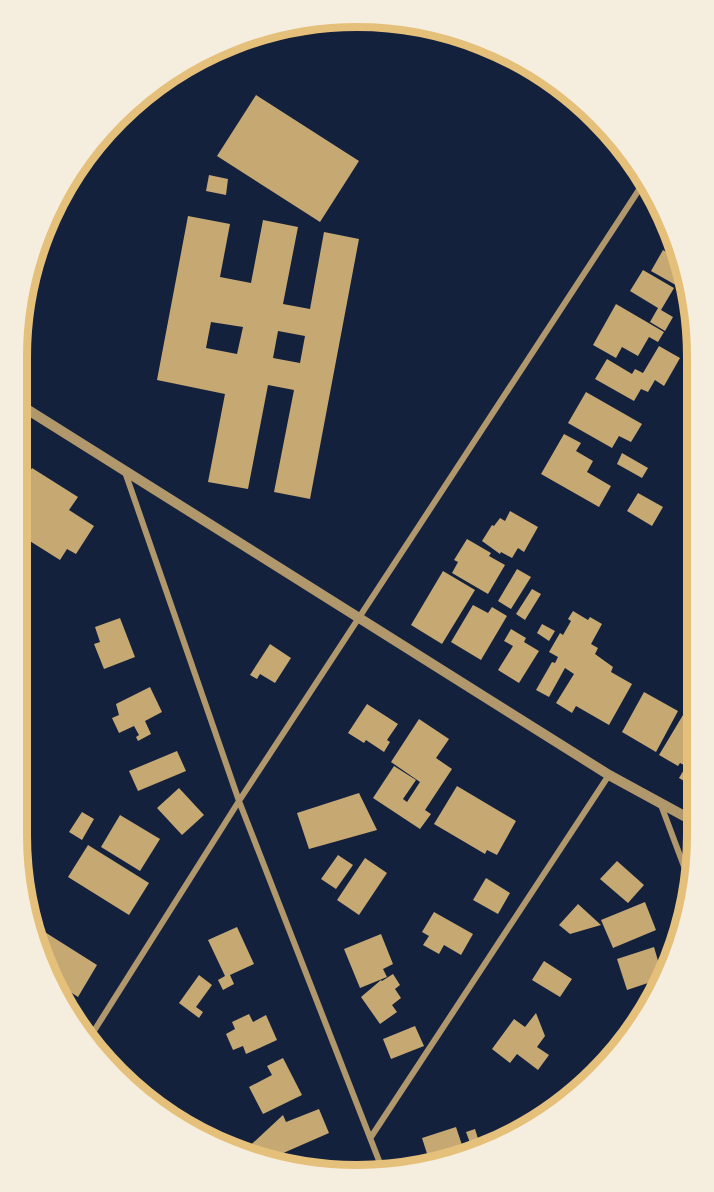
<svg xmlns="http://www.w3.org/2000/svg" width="714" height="1192" font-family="'Titillium Web',sans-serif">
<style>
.building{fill:#c6a872;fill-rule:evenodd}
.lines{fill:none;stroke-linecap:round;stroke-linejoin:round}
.minor{stroke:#b1986c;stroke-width:6}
.tertiary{stroke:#b1986c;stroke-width:10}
.rim{fill:none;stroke:#e5c07b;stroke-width:8}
</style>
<rect width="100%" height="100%" fill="#14213d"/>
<path class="building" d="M256,95L359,161L320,222L217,156Z
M209,175L228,179L226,195L206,191Z
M188,216L230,224L220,277L251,283L263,220L298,227L283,304L310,309L324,232L359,239L310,499L274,492L294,390L268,385L248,489L208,482L225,394L157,380ZM211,322L243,327L237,354L206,348ZM278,331L305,336L300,363L273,358Z
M663,250L682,261L688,292L651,271Z
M643,270L674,288L661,310L673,317L665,331L650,322L658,308L630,291Z
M616,304L664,332L658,342L649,337L638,356L622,347L616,358L593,345Z
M692,313L696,333L694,337L682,329Z
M659,346L680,358L664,386L655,380L648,392L641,389L634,401L595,379L607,359L632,374L635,369L643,373Z
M586,392L642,424L631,442L619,436L612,448L568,423Z
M564,434L581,443L576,451L593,461L587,472L611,486L599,507L541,474Z
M622,453L648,468L642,478L617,464Z
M17,465L29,473L32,468L78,497L69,510L94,526L76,554L67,549L60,560L17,533Z
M638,493L663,507L652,526L627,511Z
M510,511L538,527L524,552L518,548L512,558L501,552L500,554L482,541L492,525L494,526L500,518L505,521Z
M467,539L491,553L489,556L505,565L488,594L452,573L458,562L454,560Z
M517,569L531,577L511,609L498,601Z
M443,571L475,590L442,644L411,625Z
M532,589L541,594L525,620L516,614Z
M473,605L488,613L492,607L507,616L481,660L451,642Z
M573,611L588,620L590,617L602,624L591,644L598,648L595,654L613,667L611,672L632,684L609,725L576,706L572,713L556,703L574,674L565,668L549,697L536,690L552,662L555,663L558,657L549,652L560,633L563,635L571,621L568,619Z
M120,618L135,657L104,669L94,644L100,642L95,627Z
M542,624L555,631L549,641L537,633Z
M511,629L526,638L524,642L539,651L519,683L498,670L513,646L504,641Z
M270,644L291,658L275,683L260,674L257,679L250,675Z
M150,687L162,712L145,721L151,734L138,741L136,737L139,735L134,726L119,733L112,718L119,715L116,704Z
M644,692L678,711L656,752L622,732Z
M367,704L398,724L387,740L390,742L384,752L366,740L364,743L348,733Z
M683,715L697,727L689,740L692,742L687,750L692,752L684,765L680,763L678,766L659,755Z
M419,719L449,739L436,758L452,769L425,810L431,814L420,829L373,798L394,766L416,780L403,799L407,802L420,782L391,762Z
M697,748V789L679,778Z
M177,751L186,771L138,791L129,771Z
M457,786L516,821L497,855L487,850L485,854L434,824Z
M179,788L204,815L182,835L157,808Z
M359,793L377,830L309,849L297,813Z
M82,812L94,819L82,840L69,832Z
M120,815L160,839L140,871L101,847Z
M88,845L149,883L129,915L68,877Z
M338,855L353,865L336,889L321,879Z
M365,858L387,873L359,915L337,900Z
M617,861L644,885L628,903L600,879Z
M486,878L510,893L498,914L473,900Z
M645,902L656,930L613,948L601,920Z
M578,904L601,925L570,934L559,925Z
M434,912L473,934L461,955L444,945L439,954L423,945L429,936L422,932Z
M237,927L254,964L230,975L234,984L223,990L218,980L225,976L208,940Z
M40,929L97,965L78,997L55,982L34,944V939Z
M381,934L393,964L383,969L387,977L360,988L344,949Z
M654,947L663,978L627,990L617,959Z
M544,961L572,979L560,997L532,980Z
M393,974L400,985L395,989L401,998L392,1005L397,1012L380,1024L361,997L381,980L382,981Z
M199,975L212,985L196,1007L203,1012L199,1018L179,1003Z
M536,1013L545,1036L537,1047L549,1055L538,1070L517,1054L510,1063L492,1049L514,1019L525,1027Z
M249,1014L253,1022L266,1015L277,1040L246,1054L243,1046L233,1050L226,1034L235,1029L232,1022Z
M415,1026L424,1046L391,1059L383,1039Z
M283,1058L302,1095L263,1114L249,1087L272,1075L267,1066Z
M319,1109L329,1133L281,1154L285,1164L248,1158L241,1154L283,1115L286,1122Z
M456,1127L465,1154L430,1163L422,1138Z
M475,1129L481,1148L473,1151L466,1132Z"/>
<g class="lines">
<path class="minor" d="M34,250L104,138
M125,472L239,801L383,1171
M661,805L691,885
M80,1030L91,1036
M87,1042L239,801L646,179
M371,1137L609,775"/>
<path class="tertiary" d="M17,403L609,775L697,823"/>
</g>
<path d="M0 0H714V1192H0ZM357 27H357A330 330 0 0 1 687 357V835A330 330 0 0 1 357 1165H357A330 330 0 0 1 27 835V357A330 330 0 0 1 357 27Z" fill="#f5edde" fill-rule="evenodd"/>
<path class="rim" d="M357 27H357A330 330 0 0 1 687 357V835A330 330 0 0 1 357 1165H357A330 330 0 0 1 27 835V357A330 330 0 0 1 357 27Z"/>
</svg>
